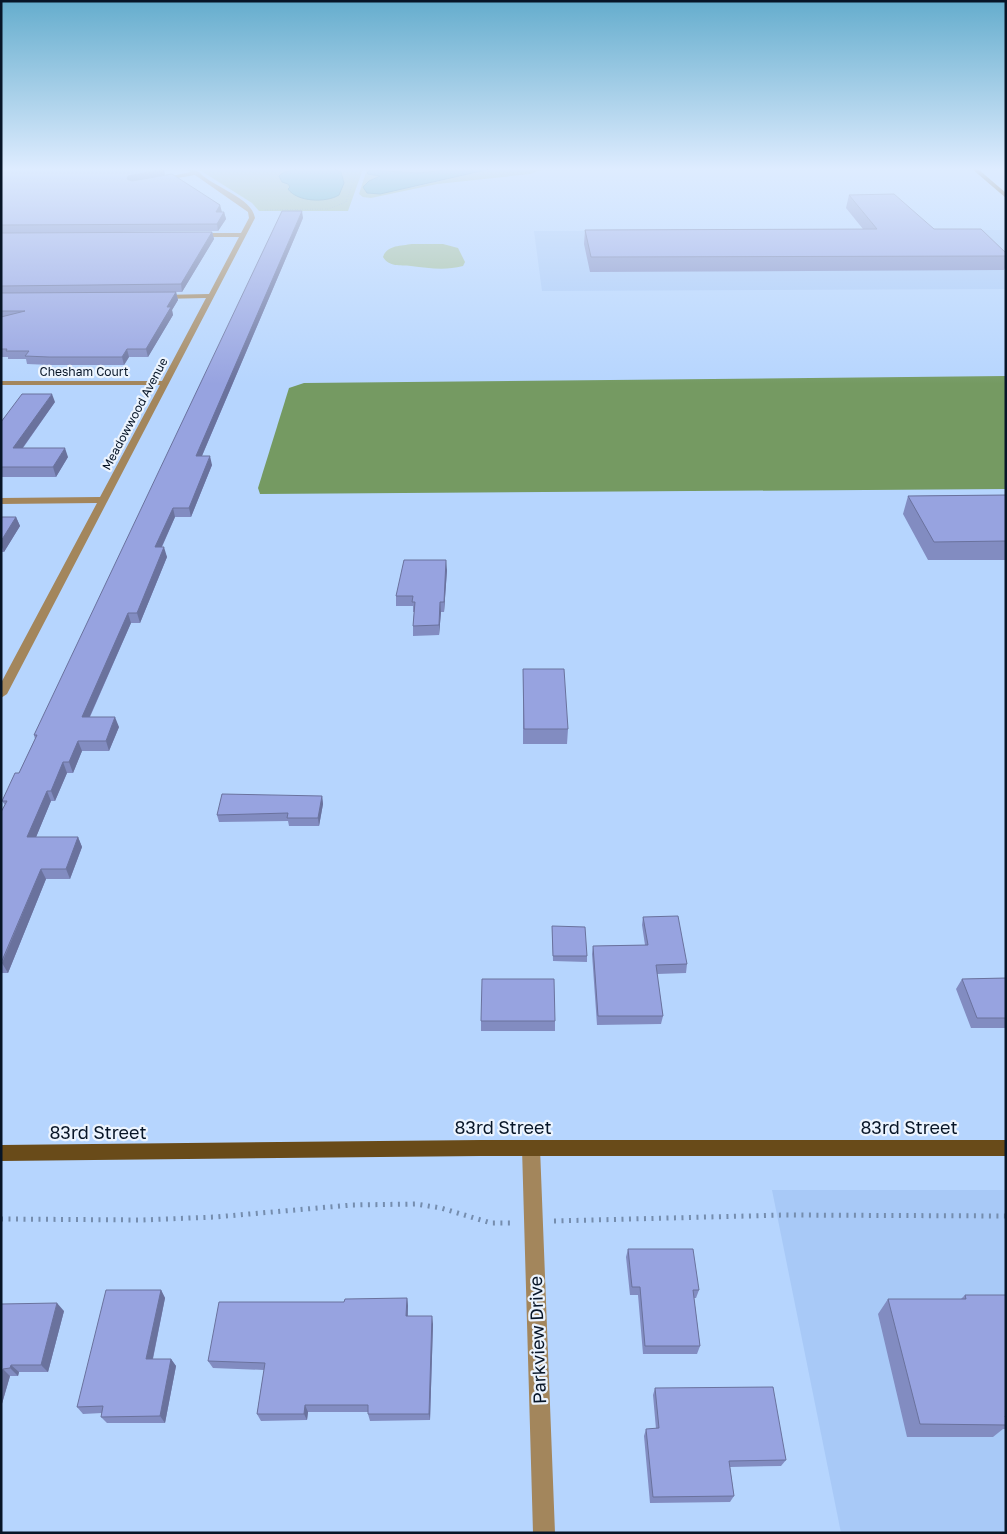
<svg xmlns="http://www.w3.org/2000/svg" width="1007" height="1534" font-family="'Golos Text',sans-serif">
<style>
.built{fill:#a8c9f7}
.green{fill:#9fbb91}
.forest{fill:#759a62}
.water{fill:#42a3a4;stroke:#30787e}
.lines{fill:none;stroke-linecap:round;stroke-linejoin:round}
.path-far1{stroke:#758dae;stroke-width:1;stroke-dasharray:0.5 2;stroke-linecap:butt}
.path{stroke:#758dae;stroke-width:5;stroke-dasharray:2 5.5;stroke-linecap:butt}
.minor{fill:#a3865c;fill-rule:evenodd}
.major{fill:#694b19;fill-rule:evenodd}
.wall{fill:#828cc1}
.shaded-wall{fill:#6a729d}
.building{fill:#97a3e0;stroke:#6a729d}
.labels{text-anchor:middle;stroke-width:4.5;stroke-linejoin:round;paint-order:stroke}
.far-street-label{font-size:12px;fill:#071527;stroke:#ecf4fe}
.near-street-label{font-size:18px;fill:#071527;stroke:#ecf4fe}
</style>
<rect width="100%" height="100%" fill="#b6d5fe"/>
<path class="built" d="M1006,230V289L542,291L534,231Z
M772,1190H1006V1533H841Z"/>
<path class="green" d="M198,169H363L348,211H259L252,203Z
M367,169L405,170L456,169L418,173L368,171V174L380,176L367,193L372,194L414,187L490,169H544L530,174L437,184L371,198L363,197L359,194Z
M412,244H443L458,248L465,262L463,266C444,271 429,268 411,266C400,265 389,267 383,257C387,245 401,246 412,244Z"/>
<path class="forest" d="M1006,376V489L260,494L258,488L289,388L304,383Z"/>
<path class="water" d="M334,169L341,172L344,183L339,195C326,203 297,202 288,189L290,187L288,184L282,182L279,176C288,166 320,169 334,169Z
M456,169H490L380,194L367,193L363,187L369,181L380,176L368,174L367,173L370,170L418,173Z"/>
<g class="lines">
<path class="path-far1" d="M265,210L328,209L346,202L358,169"/>
<path class="path" d="M1,1219L142,1220L215,1217L352,1205L416,1204L441,1208L491,1223H513
M554,1221L785,1215L1006,1216"/>
<path class="minor" d="M186,169H192L199,172C212,187 252,197 255,218L7,694L1,698V683L97,503L1,504V498L100,497L160,385H1V381H162L206,298L161,299L158,297L161,295L209,294L239,237H196L193,235L196,233H241L249,218L248,212L195,175L160,181L157,179L191,172Z
M531,1140L537,1142L540,1148L555,1533H533L522,1148L525,1142Z"/>
<path class="major" d="M972,169H978L1006,193V198Z
M481,1140H1006V1156H481L1,1161V1145Z"/>
</g>
<path class="wall" d="M1,172L165,175L220,205L221,212H224L226,219L218,231L21,233L212,232L214,239L182,292H176L178,300L172,310L173,315L148,357H129L124,365H51L27,364L26,359H8V357H1Z
M849,195L934,229L1006,253V266L1004,270L590,272L584,244L585,230L863,229L846,208Z
M303,218L202,456L212,465L191,517H175L162,547L167,557L140,623H131L90,717L119,727L109,751H82L73,773H67L55,801H51L36,837H78L82,847L70,879H46L8,973H1V812L5,805L2,801L19,773L35,739L34,735Z
M55,402L23,448L68,457L56,477H1V422Z
M1006,495V560H928L903,514L908,496Z
M1,517H16L20,526L4,552H1Z
M447,570L444,612H441L439,635L413,636V626L414,612H413V606H396V596Z
M523,669L568,729L567,744H523Z
M322,796L323,804L319,826H289L288,821L219,822L217,815Z
M643,917L687,964L686,973L657,974L663,1016L661,1024L597,1025L592,954L593,946L645,945L642,925Z
M552,926L587,956V962L553,961Z
M1006,978V1028H971L956,989L962,979Z
M481,1021H555V1031H481Z
M628,1249L699,1290L696,1298H694L700,1346L697,1354H643L638,1295H630L626,1257Z
M161,1290L165,1298L153,1359H171L176,1366L165,1423H107L101,1417L102,1413L83,1414L77,1407Z
M965,1295H1006V1429H1003L993,1437H907L878,1314L888,1299H961Z
M407,1298L408,1306V1316L433,1324L430,1420L370,1421L368,1414V1412H308L307,1420L261,1421L257,1414L264,1370L213,1368L208,1361L344,1302Z
M1,1304L64,1311L48,1372H19L18,1376H10L1,1407Z
M655,1388L786,1460L781,1466L730,1467L734,1496L730,1502L650,1503L644,1436L646,1429H656L653,1395Z"/>
<path class="shaded-wall" d="M164,169L165,175L130,182L127,179L128,176Z
M220,205L222,212H216Z
M302,211L303,218L198,465L196,456Z
M224,212L226,219L218,231L217,224Z
M212,232L214,239L182,292L181,284Z
M176,292L178,300L172,310L173,315L148,357L146,349L167,307Z
M127,349L129,357L124,365L122,357Z
M52,394L55,402L16,457L13,448Z
M65,448L68,457L56,477L53,467Z
M210,456L212,465L191,517L189,508Z
M173,508L175,517L157,557L155,547Z
M16,517L20,526L4,552L1,545V541Z
M164,547L167,557L140,623L137,613Z
M446,560L447,570L444,612V602Z
M440,602L441,612L439,635V625Z
M128,613L131,623L85,727L82,717Z
M115,717L119,727L109,751L106,741Z
M78,741L82,751L73,773L69,762Z
M63,762L67,773L55,801L51,791Z
M47,791L51,801L32,847L27,837Z
M322,796L323,804L319,826L318,818Z
M78,837L82,847L70,879L66,869Z
M41,869L46,879L8,973L2,963Z
M161,1290L165,1298L151,1367L146,1359Z
M407,1298L408,1306L407,1324L406,1316Z
M57,1303L64,1311L48,1372L41,1365Z
M432,1316L433,1324L430,1420L429,1414Z
M171,1359L176,1366L165,1423L160,1416Z
M11,1365L19,1372L18,1376L10,1368Z
M3,1369L10,1376L1,1407V1374Z
M305,1405L308,1412L307,1420L304,1414Z"/>
<path class="building" d="M5,169H163L128,176L127,179L132,181L172,174L220,205L216,212H224L217,224L1,225V172Z
M894,194L934,229H981L1006,253V256L591,257L585,230L877,229L849,195Z
M282,211H302L196,456H210L189,508H173L155,547H164L137,613H128L82,717H115L106,741H78L69,762H63L51,791H47L27,837H78L66,869H41L1,963V812L7,801H2L15,773H19L37,735H34Z
M212,232L181,284L1,286V233Z
M176,292L167,307H171L146,349H127L122,357H49L25,356L29,351H6L7,349H1V317L25,311H1V293Z
M22,394H52L13,448H65L53,467H1V422Z
M1006,495V541L934,542L908,496Z
M1,517H16L1,541Z
M404,560H446L444,602H440L439,625L413,626L415,602H412L413,596H396Z
M523,669H564L568,729H524Z
M222,794L322,796L318,818H287L288,813L217,815Z
M678,916L687,964L656,965L663,1016H598L593,946L648,945L643,917Z
M552,926L585,927L587,956H553Z
M1006,978V1018H977L962,979Z
M482,979H554L555,1021H481Z
M628,1249H693L699,1290H693L700,1346H645L640,1287H632Z
M106,1290H161L146,1359H171L160,1416L101,1417L103,1406L77,1407Z
M965,1295H1006V1416H1005L1006,1419V1425L920,1424L888,1299H966Z
M407,1298L406,1316H432L429,1414H368V1405H305L304,1414H257L265,1363L208,1361L219,1302H344L345,1299Z
M57,1303L41,1365H11L10,1368L3,1369L1,1374V1304Z
M773,1387L786,1460L729,1461L734,1496L653,1497L646,1429L659,1428L655,1388Z"/>
<linearGradient id="sky" x2="0" y2="1"><stop stop-color="#65adcd"/><stop offset="0.44" stop-color="#deecff"/><stop offset="1" stop-color="#deecff" stop-opacity="0"/></linearGradient>
<rect width="1007" height="384" fill="url(#sky)"/>
<g class="labels">
<g class="far-street-label">
<text x="84" y="376">Chesham Court</text>
<text transform="translate(135 414) rotate(-62)" y="4">Meadowwood Avenue</text>
</g>
<g class="near-street-label">
<text x="503" y="1134">83rd Street</text>
<text x="909" y="1134">83rd Street</text>
<text x="98" y="1139">83rd Street</text>
<text transform="translate(538 1340) rotate(-92)" y="6">Parkview Drive</text>
</g>
</g>
<rect width="1007" height="1534" fill="none" stroke="#071527" stroke-width="5"/>
</svg>
